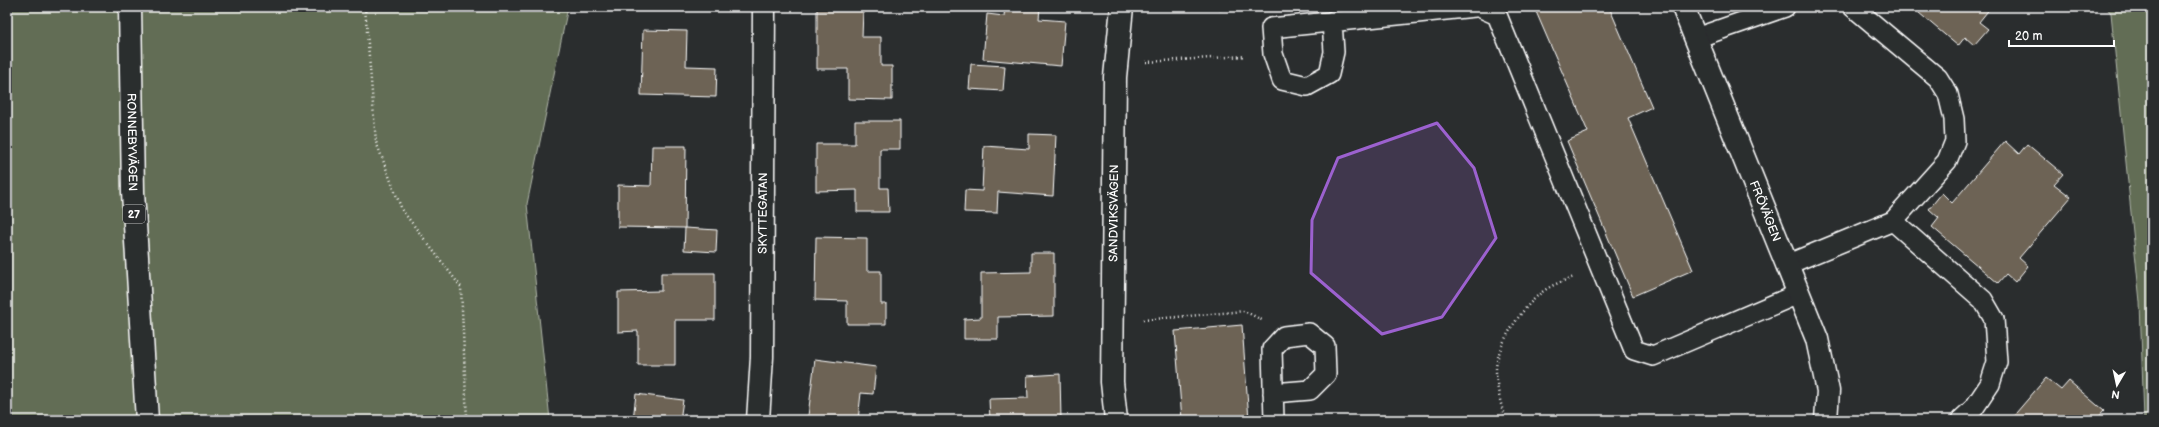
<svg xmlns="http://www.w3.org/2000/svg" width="2159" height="427" font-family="'Balsamiq Sans',sans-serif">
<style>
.green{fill:#626d54;stroke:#b0b6aa}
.building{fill:#6d6354;stroke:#fff}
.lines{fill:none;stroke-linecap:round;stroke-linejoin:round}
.lane-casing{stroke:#fff;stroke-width:22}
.street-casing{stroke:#fff;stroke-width:25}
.primary-casing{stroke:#fff;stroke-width:25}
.path{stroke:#fff;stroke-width:2.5;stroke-dasharray:1 3;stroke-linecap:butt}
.lane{stroke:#2a2d2e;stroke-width:19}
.street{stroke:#2a2d2e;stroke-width:22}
.primary{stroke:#2a2d2e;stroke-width:22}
.marked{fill:#9c61cf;fill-opacity:0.2;stroke:#9c61cf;stroke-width:3;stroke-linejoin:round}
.labels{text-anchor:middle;stroke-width:3.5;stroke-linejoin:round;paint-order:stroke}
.shield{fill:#2a2d2e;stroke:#bfc0c0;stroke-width:1}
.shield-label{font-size:11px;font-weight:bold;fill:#fff}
.street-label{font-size:12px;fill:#fff;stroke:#2a2d2e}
</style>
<rect width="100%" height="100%" fill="#2a2d2e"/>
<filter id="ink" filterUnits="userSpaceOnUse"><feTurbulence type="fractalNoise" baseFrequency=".025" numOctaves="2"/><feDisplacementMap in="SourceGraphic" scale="8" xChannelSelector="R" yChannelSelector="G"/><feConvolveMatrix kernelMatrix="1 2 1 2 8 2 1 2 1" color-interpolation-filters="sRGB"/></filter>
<g filter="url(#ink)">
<path class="green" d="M7,7H568L527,204L550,420H7Z
M2106,7H2152V420H2144L2140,302L2111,13Z"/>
<path class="building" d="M1005,7H1040L1039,19L1065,21L1061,66L983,59L987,14L1004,16Z
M1219,7H1244L1219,10Z
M1534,7H1609L1652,107L1628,118L1693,270L1633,296L1567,141L1588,132Z
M1912,7H1991L1979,22L1988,29L1974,45L1965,37L1958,46Z
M817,9L863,10L862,37H881V66H892V100L848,99V69H817Z
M643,30L687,31L686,66L717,67L716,97L641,95Z
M971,64L1005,66L1003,91L969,89Z
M855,121H900V149H880V188H888L889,212H857V190L816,191V144H855Z
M1029,134L1056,135L1053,196L998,192L997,213L964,212L965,190L982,191L984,146L1029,149Z
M2005,141L2019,154L2027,144L2063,174L2054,184L2071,197L2019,258L2028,266L2015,282L2006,274L1998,283L1932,227L1939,218L1929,209L1942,193L1952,203Z
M652,146H686L685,228L618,227V185L651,186Z
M685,228L717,230L716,252L684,250Z
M816,237L867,238V271H881V304H886V324H847V301L815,300Z
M1031,253H1054V316L998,317V339H964V319L981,318V273L1031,272Z
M661,273H715V320H675V365H638V331L618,332V292L661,291Z
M1242,325L1249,420H1182L1175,331Z
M815,359L876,367L873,394L861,393L858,420H838L808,416Z
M1060,374L1061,420H990L989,399L1028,398L1027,376Z
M2046,378L2061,390L2069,381L2104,411L2096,420H2010Z
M636,394L683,400L680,420H633Z"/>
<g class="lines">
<defs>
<path id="lane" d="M1479,7L1497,15L1634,350L1653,356L1798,294
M1332,21L1334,52L1329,74L1307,86L1282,80L1273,54L1271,28L1475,7
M1696,38L1785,7
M1893,221L1983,300L1994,319L1997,362L1990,384L1974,408L1961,420
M1786,265L1893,221L1947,161L1955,141L1954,119L1948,94L1938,78L1853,7
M1273,393L1310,390L1326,374L1325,346L1309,333L1284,336L1272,349L1274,420"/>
<g id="street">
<path id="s1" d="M1683,7L1817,339L1828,391L1826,420"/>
<path id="s2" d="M758,420L762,357L764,7"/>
<path id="s3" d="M1116,420L1112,382L1115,77L1122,7"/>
</g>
<g id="primary">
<path id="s4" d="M130,7L133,192L147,420"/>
</g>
</defs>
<use href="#lane" class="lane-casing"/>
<use href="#street" class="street-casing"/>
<use href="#primary" class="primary-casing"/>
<path class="path" d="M365,7L376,142L402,210L461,287L467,420
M1146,62L1245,56
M1143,320L1244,311L1262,320
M1505,420C1501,404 1496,386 1496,369C1497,344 1522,308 1541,293C1549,286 1563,281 1574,277"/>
<use href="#lane" class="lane"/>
<use href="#street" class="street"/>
<use href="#primary" class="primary"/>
</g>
</g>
<path class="marked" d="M1437,123L1474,168L1496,238L1442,317L1382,334L1311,273L1312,220L1338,158Z"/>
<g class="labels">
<rect class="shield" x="123" y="205" width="22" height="18" rx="3"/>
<g class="shield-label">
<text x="134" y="218">27</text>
</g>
<g class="street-label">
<text dy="4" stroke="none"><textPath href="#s4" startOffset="135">RONNEBYVÄGEN</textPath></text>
<text dy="4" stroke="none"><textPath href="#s1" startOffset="220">FRÖVÄGEN</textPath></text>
<text dy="4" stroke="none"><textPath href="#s3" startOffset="207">SANDVIKSVÄGEN</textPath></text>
<text dy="4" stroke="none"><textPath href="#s2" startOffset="207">SKYTTEGATAN</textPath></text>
</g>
</g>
<rect width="2159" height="427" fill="none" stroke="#2a2d2e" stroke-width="24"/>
<rect x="12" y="12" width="2135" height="403" fill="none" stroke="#fff" stroke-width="1.5" filter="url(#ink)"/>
<g transform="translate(2117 385) rotate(189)" stroke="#2a2d2e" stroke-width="3" paint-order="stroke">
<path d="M0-3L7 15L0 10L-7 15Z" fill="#ffffff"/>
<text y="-6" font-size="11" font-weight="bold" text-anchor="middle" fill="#ffffff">N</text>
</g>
<path d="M2009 40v6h105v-6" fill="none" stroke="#ffffff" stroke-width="2"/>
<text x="2015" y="40" font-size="12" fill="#ffffff" stroke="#2a2d2e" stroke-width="3" paint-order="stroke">20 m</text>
</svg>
